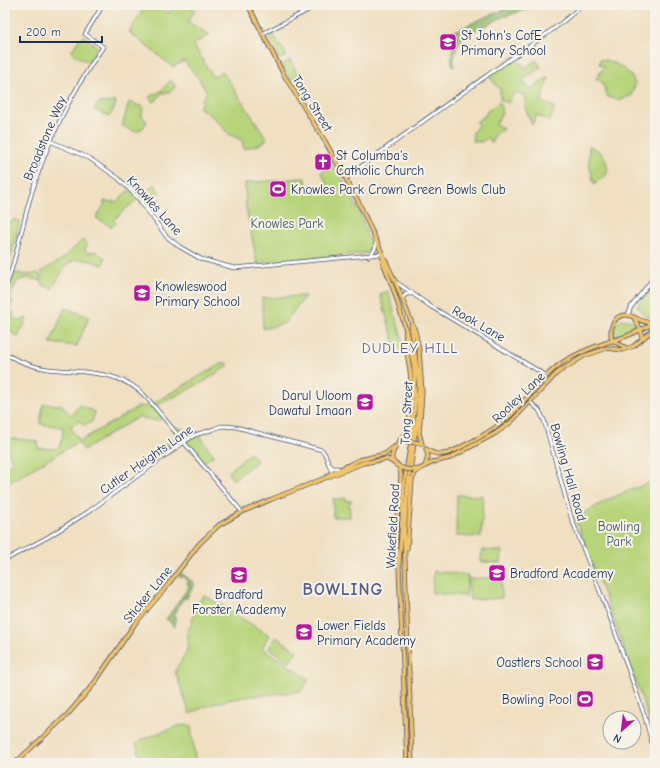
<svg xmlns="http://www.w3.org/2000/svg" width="660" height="768" font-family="'Comic Neue',sans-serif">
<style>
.green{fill:#b7d47a;stroke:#69826c}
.forest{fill:#91b66a;stroke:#567264}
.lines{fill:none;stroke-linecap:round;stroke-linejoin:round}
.tertiary-casing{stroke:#3b496d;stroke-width:4.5}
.primary-casing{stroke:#3b496d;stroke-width:5}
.trunk-casing{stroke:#3b496d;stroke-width:5}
.tertiary{stroke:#fff;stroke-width:3}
.primary{stroke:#f1c36a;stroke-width:3.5}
.trunk{stroke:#f1c36a;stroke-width:3.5}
.trunk-bridge-casing{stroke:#3b496d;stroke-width:5;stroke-linecap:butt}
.trunk-bridge{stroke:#f1c36a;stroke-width:3.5}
.labels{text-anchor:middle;stroke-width:4;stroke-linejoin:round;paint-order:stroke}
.poi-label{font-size:13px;fill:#1b2f5e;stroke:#f7f3e8;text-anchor:start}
.street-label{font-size:13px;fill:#1b2f5e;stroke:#f7f3e8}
.park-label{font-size:13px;fill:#425865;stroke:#f7f3e8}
.neighbourhood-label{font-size:14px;letter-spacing:1px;fill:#575d8f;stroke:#f7f3e8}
.district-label{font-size:17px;font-weight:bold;letter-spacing:1px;fill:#575d8f;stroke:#f7f3e8}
</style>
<rect width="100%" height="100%" fill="#f7f3e8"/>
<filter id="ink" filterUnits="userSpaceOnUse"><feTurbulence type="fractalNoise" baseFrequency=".025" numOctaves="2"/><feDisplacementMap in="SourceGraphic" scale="8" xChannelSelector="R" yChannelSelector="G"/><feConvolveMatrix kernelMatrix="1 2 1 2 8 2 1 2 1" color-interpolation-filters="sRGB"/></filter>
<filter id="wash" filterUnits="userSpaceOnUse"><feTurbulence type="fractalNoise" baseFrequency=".012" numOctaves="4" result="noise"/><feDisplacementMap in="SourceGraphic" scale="16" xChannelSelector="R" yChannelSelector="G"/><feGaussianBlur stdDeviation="0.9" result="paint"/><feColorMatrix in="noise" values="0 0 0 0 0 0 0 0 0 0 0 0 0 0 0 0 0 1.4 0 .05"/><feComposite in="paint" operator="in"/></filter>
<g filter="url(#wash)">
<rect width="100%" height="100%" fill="#f0dfc1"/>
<path class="green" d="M146,5H156L169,13L174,5H192L191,7L195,10L188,22L210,35L193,44L213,77L222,71L267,139L261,144L244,149L242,140L230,135L213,117L200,108L199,106L203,103L201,100L207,93L199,79L184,61L173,67L129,32Z
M272,32L287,56L279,59L276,49L267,34Z
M84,36L96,46L97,49L88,62L73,54L72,50L80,38Z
M515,56L525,68L536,60L541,67L522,81L531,89L549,77L541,102L555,107L550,121L536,115L532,125L525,107L526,96L515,92L508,103L500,99V90L488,75Z
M600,59C613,61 632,70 635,85L631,96L617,100L608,97L602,82L596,79L604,67L599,64Z
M290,60L299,76L291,80L282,65Z
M171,80L176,87L167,93H162L154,103L149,97L161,91Z
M116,101L115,106L110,116L94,110L98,103L114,102Z
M129,102L143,107L142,116L147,122L143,128L136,132L122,126Z
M500,102L502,113L496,124L503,129L493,137L492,143L488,138L481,142L473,141V132L478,126L476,122L487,114L486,112Z
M589,146C602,150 609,160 607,174L594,184L589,163Z
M334,166C344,182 354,199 361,216C366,227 365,236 372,245L368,253L257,263L246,208L245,183L303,178L306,179L308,192L324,188L327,184L321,172Z
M155,183L159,193L142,205L138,199L113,220L116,223L112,227L96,218L104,205V201L116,202L129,190L139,199Z
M14,219L20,221L8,268L5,266V220L12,223Z
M82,240L87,244L85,250L88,253L97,251L98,254L105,258L103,265C70,253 68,261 52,289L42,284V271L63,259Z
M15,273L29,275L39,273L41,281L28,278L18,280L9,299L13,301L10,309L14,312L13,318L21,321L27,318L18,338L5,326V299Z
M650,289L655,296V316L647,317L637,306Z
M388,291L406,351L395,354L396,350L380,294Z
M305,296L285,323L263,329L262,298Z
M65,308L89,317L77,346L50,343Z
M622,319L632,321L638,328L613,337L616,323Z
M222,363H227L229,365L205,381L155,407L163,418L157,421L138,417L84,450L78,442L5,485V467L13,463L5,445V438L38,441V448L56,449L60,446L62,439L63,427L40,424L43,404L62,405L71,416L79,405L95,412L92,422L84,425L79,421L70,427L80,441L140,406L143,407L152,404Z
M170,426L200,433L204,443L214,455L202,463Z
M250,453L257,461L233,480L228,472Z
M655,480V742L653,731L622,642L575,518L607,500Z
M457,495L483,496L481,537L456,536Z
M346,498V501H352L349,504L350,517H333V499Z
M482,550L502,551L501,563L481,562Z
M434,571L468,575L466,596L432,593Z
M501,577L502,598L470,600L468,579Z
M204,595L269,635L262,648L309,679L301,691C265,696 223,695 190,714L175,671L187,651L188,628L191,626L195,608Z
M276,637L297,651L289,662L269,648Z
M188,725L191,727L195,758L193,763H142L136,744L140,740L178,726Z"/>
<path class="forest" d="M520,5H540L503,17L464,36C457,45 453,56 454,67C447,57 456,40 456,30C463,29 465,26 470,24C486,16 503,10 520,5Z
M178,436L184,442L162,458L157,450Z
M181,573L195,584L186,599L183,598L175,614V627L166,619L189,587L187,583L188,581L182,576L180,577Z"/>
</g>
<g filter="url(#ink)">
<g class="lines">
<defs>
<path id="tertiary" d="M262,34L318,5
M50,141L89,158L118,178L139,199L166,236L180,247L201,259L234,268L382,254
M346,178C396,140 447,104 499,67C527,47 557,29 582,5
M369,256L375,249L376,241
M396,282L430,306L547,376
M5,289C17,258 22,224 32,192C48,140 72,91 103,47L85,34L103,5
M402,299L406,294H411
M628,315L631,307L655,276
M5,354C18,361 33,367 48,369C84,373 122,369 148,399L242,512
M530,402L539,410L544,420L571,517L611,620L645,717L655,754
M328,463L333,468H338
M5,560L48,537L88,512L184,442L195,435L214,429L221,426L236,427L322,450C328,456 328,466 333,474"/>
<path id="primary" d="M411,325L419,385L418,415L408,485L404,532L412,763
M406,330L414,367L415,400L412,436L404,484L399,568L407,763
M399,466L401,475C400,503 391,540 399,567
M407,549L412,480L415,473L420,469"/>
<path id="trunk" d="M248,5L284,75L326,143L357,199L395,281L415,331L419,349L422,393L419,433L422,444
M382,254L383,262L394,291L406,330C404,343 408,357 410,370C412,388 412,407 409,425C407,438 374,460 405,469
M635,320L641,330L642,338
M626,348L612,340C609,330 613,314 627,315C636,316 640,323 654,323
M426,449C440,459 451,453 465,445C483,436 499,427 513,413C530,396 544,374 565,361C583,350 601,344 621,338C633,334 644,328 655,323
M425,466L428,457L426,449
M412,470L420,469L433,462L450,458L496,433L511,422L557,373L584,356L607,348L622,350L634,346L655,328
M328,475L359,460L385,454L394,447
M15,763L68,714L93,685L134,625L163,591L199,544L219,525L242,512L272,499L363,463L387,459L398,465"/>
</defs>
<use href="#tertiary" class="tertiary-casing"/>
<use href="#primary" class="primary-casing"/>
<use href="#trunk" class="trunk-casing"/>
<use href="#tertiary" class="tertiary"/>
<use href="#primary" class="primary"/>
<use href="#trunk" class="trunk"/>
<defs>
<path id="trunk-bridge" d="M405,441L419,443
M405,469L412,470"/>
</defs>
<use href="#trunk-bridge" class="trunk-bridge-casing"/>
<use href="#trunk-bridge" class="trunk-bridge"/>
</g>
</g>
<defs>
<symbol id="school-square" viewBox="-11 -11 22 22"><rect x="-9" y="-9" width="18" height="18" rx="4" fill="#b5179e" stroke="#f7f3e8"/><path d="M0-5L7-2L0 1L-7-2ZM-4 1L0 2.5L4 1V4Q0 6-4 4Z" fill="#fff"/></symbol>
<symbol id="church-square" viewBox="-11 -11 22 22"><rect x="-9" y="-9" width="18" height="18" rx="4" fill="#b5179e" stroke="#f7f3e8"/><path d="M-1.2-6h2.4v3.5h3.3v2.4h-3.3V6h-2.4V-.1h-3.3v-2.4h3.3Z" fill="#fff"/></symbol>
<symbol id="stadium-square" viewBox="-11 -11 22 22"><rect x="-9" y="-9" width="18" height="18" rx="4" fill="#b5179e" stroke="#f7f3e8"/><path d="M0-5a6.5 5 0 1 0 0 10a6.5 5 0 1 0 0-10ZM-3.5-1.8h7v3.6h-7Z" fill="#fff"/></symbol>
</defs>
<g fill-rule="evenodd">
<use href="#school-square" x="438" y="32" width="20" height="20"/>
<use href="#church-square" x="313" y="152" width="20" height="20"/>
<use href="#stadium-square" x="268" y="179" width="20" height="20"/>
<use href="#school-square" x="132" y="283" width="20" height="20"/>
<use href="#school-square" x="355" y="392" width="20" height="20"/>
<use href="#school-square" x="487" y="563" width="20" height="20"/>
<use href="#school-square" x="229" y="565" width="20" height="20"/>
<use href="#school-square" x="294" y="622" width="20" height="20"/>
<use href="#school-square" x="585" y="652" width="20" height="20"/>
<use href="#stadium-square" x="575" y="689" width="20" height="20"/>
</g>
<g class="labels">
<g class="poi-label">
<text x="461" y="40">St John's CofE<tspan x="461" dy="15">Primary School</tspan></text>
<text x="336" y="160">St Columba's<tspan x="336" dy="15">Catholic Church</tspan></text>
<text x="291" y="194">Knowles Park Crown Green Bowls Club</text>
<text x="155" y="291">Knowleswood<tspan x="155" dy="15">Primary School</tspan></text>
<text x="352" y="400" text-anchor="end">Darul Uloom<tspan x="352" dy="15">Dawatul Imaan</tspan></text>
<text x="510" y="578">Bradford Academy</text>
<text x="239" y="599" text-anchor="middle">Bradford<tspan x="239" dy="15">Forster Academy</tspan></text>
<text x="317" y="630">Lower Fields<tspan x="317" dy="15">Primary Academy</tspan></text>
<text x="582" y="667" text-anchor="end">Oastlers School</text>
<text x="572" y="704" text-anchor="end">Bowling Pool</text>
</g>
<g class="street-label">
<text transform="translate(313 103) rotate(58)" y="5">Tong Street</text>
<text transform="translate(44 138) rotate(-67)" y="5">Broadstone Way</text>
<text transform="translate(155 205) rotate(48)" y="5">Knowles Lane</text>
<text transform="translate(479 323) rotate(30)" y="5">Rook Lane</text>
<text transform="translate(518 397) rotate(-44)" y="5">Rooley Lane</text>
<text transform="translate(406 413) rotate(-87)" y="5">Tong Street</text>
<text transform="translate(146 459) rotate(-35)" y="5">Cutler Heights Lane</text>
<text transform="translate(569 472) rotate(74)" y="5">Bowling Hall Road</text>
<text transform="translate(392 526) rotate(-87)" y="5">Wakefield Road</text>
<text transform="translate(147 594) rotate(-51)" y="5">Sticker Lane</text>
</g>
<g class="park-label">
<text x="287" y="228">Knowles Park</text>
<text x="619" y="531">Bowling<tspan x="619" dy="15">Park</tspan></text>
</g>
<g class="neighbourhood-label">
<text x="410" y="353">DUDLEY HILL</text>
</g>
<g class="district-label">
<text x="343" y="595">BOWLING</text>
</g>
</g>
<rect width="660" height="768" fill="none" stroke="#f7f3e8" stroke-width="20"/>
<g transform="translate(622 730) rotate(208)"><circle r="19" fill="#f7f3e8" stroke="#9fa5b1"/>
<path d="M0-3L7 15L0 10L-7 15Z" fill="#b5179e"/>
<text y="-6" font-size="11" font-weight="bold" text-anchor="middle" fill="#1b2f5e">N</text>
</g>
<path d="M20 36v6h82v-6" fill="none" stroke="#1b2f5e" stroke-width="2"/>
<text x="26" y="36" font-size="12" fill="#1b2f5e" stroke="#f7f3e8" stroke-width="3" paint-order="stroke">200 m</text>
</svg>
